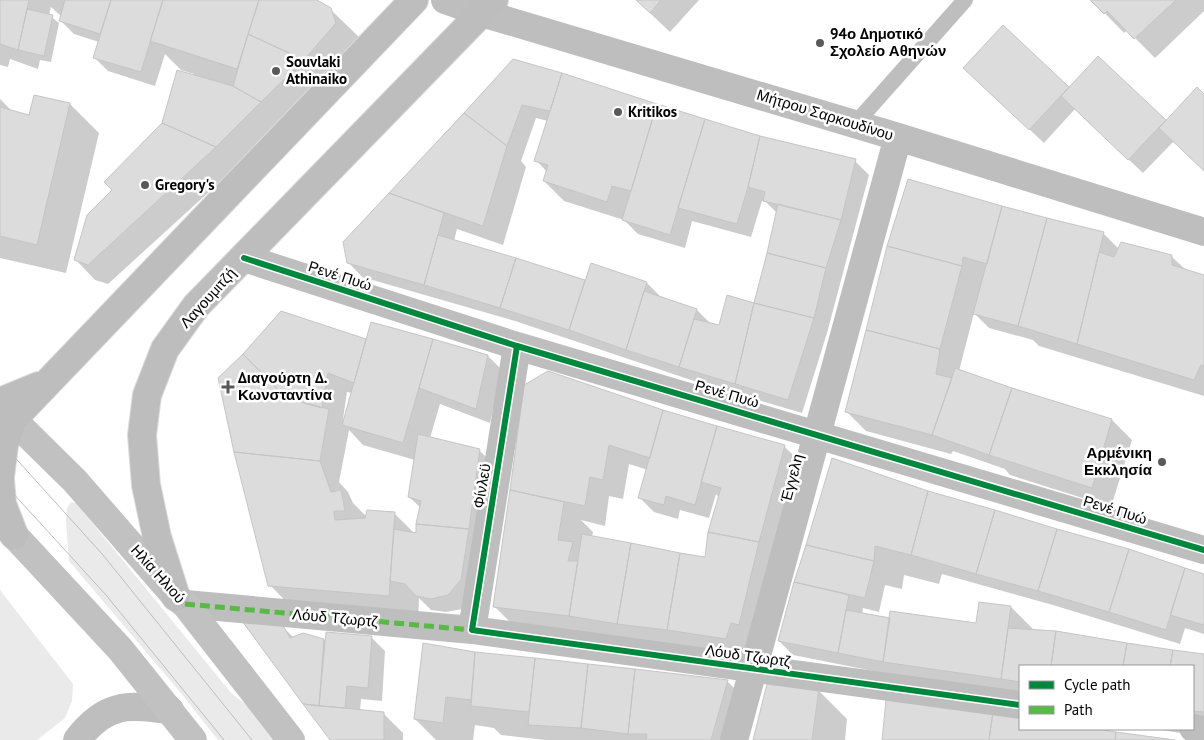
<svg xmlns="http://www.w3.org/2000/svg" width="1204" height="740" font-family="'PT Sans',sans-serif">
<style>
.green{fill:#eaeaea}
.shadow{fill:#0003;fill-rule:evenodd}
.building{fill:#dcdcdc;stroke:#c5c5c5}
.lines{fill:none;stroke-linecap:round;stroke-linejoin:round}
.primary-casing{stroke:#dbdbdb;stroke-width:30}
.lane{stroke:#bebebe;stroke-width:16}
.street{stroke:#bebebe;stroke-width:28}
.secondary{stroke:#c1c1c1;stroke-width:28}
.primary{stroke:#bdbdbd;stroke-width:28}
.tram{stroke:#bdbdbd;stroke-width:1}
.quiet{stroke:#58b947;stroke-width:5;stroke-dasharray:10 5;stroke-linecap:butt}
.cycleway-casing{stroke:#fff;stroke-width:9}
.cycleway{stroke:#00873e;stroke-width:6}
.poi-dot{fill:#595959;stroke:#fff;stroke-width:2}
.labels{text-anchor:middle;stroke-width:5;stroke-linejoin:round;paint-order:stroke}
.poi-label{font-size:15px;font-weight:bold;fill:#000;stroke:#fff;text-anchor:start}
.street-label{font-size:15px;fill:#000;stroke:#fff}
</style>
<rect width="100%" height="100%" fill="#fff"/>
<path class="green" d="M71,502L76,503L232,694L252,709L277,740H218L180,692L69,561L66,521L67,508Z
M0,590L73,684L72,701L65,718L37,740H0Z"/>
<path class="shadow" d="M0,0H314L330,9L360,38L233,170L108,284L95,280L76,260L114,190L163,124L194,74L181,70L165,54L155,86L108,71L94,57L99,42L74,34L60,20L61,16L51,7L49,15L59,23L51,62L40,60L38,69L10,59L8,67L0,65Z
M636,0H699L670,32Z
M1092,0H1204V11L1155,58L1127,30L1124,33Z
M1003,27L1069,89L1098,58L1166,122L1204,96V170L1174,141L1143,173L1075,109L1044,143L979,82Z
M513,60L760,137L855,161L869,175L827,333L802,413L694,381L515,321L362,277L348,262L344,242ZM536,118L548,121L536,160L547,172L544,181L564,201L624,220L638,234L685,248L692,221L751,237L762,201L766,202L777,213L755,304L720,327L712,325L697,310L661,297L647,283L591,265L585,282L454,241L457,229L503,245L526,167L521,161Z
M0,99L13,112L30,116L70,104L99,133L66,273L0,258Z
M1002,207L1103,233L1119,249L1171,256L1187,271L1204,276V396L1039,346L1033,340L989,328L974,313L959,371L1112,420L1132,440L1111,507L1010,475L1005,469L953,451L951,454L866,431L846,411L889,246Z
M282,312L367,341L432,340L434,342L488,356L502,370L490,423L440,404L430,438L479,450L493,464L462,609L446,612L431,610L419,598L418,624L299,615L270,585L244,355ZM347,392L352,393L345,419H343ZM349,430L363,445L415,460L409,497L421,508L416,535L394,513L367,517L353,503L348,492L339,482Z
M525,386L662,411L784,446L804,466L755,667L524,636L495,607ZM629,464L648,470L640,498L654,512L678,519L680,510L709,518L716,494L719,498L706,559L592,537L593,532L581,520L605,526L609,496L623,499Z
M833,460L928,493L1204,574V634L1185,628L1180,644L1053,605L942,574L939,584L904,575L902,589L885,585L879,612L863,608L862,615L890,620L977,624L1011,607L1035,631L1204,655V724L1192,735L1156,729H1193V666H1020V706L898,676L793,655L779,641Z
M280,624L294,638L303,634L325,640L327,633L371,637L385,651L382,701L361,699L360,711L383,713L403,733V740H331Z
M424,644L475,653L727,681L756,710L748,740H545L501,735L494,728L475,725L473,740H436L415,719Z
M818,690L847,719L845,740H755Z
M1020,718V729H1090L1166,740H883Z"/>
<path class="building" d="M0,0H29L18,50L0,44Z
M65,0H111L100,34L59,21Z
M111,0H163L141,72L93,58Z
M163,0H259L237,69L150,41Z
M259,0H317L331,8L336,23L304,60L248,34Z
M636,0H661L650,13Z
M1090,0H1176L1134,39L1107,11L1104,14Z
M27,9L53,15L44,56L18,50Z
M1003,25L1069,87L1029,130L963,68Z
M248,34L304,60L261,102L233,86Z
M1098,56L1166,120L1128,160L1061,96Z
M513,59L562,73L550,111L522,105L507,146L464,113Z
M177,70L233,86L261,102L216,147L162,123Z
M562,73L657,104L631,191L612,186L607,202L543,181L548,165L534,161Z
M1197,87L1204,94V171L1159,128Z
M34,95L70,103L37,245L0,236V107L29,115Z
M657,104L705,119L670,235L622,220Z
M464,113L507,146L483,226L389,193Z
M705,119L760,136L748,187L737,224L678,208Z
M162,123L216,147L88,265L74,260L87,215L112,190L104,182Z
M760,136L856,159L841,220L763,201L765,192L748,187Z
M908,179L1002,206L987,264L963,257L962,266L887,246Z
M389,193L444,213L424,285L347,263L343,242Z
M778,204L841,220L826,268L767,253Z
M1002,206L1047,218L1018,326L973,314Z
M1047,218L1104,232L1077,344L1018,326Z
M438,235L516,258L500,308L424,285Z
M1121,242L1172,255V265L1204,275V366L1201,365L1194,380L1077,344L1099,252L1114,257Z
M887,246L962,266L940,349L866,330Z
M767,253L826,268L814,318L754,303Z
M516,258L585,280L569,330L500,308Z
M591,263L647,282L626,350L569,330Z
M644,291L697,309L679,367L626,350Z
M727,295L754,303L735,384L679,367L694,319L719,325Z
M754,303L814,318L788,400L735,384Z
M281,311L366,339L354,383L328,373L322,408L286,398L243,354Z
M371,322L433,339L403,443L342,425Z
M866,330L940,349L936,374L952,378L932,435L845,412Z
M433,339L488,355L476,409L419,388Z
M243,354L286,398L329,409L320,461L234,452L218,378Z
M955,368L1012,388L989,455L932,435Z
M548,371L663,410L650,458L609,445L603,480L590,477L585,506L510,490L524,385Z
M1012,388L1112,419L1092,488L989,455Z
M663,410L717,426L695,505L666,496L664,505L638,498Z
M717,426L785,445L759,542L708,532L721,488L701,482Z
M418,434L480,449L469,529L416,524L421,501L408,497Z
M234,452L320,461L331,492L341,490L345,511H334L335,520L365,518L367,510L395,512L389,596L268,586Z
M832,458L928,491L911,555L875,546L874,561L806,545Z
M510,490L564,502L558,540L573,542L568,561H578L569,616L493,607Z
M928,491L995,510L976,574L911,555Z
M995,510L1057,529L1038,591L976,574Z
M416,524L469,529L461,580L448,595L431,599L416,596L405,584L390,581L394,529L416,533Z
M1057,529L1129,549L1109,612L1038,591Z
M708,532L759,542L739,625L731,623L726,639L667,630L680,553L705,557Z
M582,534L631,543L617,624L569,616Z
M631,543L680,553L667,630L617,624Z
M806,545L874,561L865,598L794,582Z
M1129,549L1185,568L1166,630L1109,612Z
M1185,568L1204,574V625L1170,615Z
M794,582L849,595L838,653L778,641Z
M979,602L1011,606L1001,679L883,662L890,611L976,623Z
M846,610L890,618L883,662L838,653Z
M242,621L281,622L290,638L303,633L324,639L319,706L303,704Z
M1008,628L1056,631L1051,666H1020V682L1001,679Z
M1056,631L1127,643L1123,666H1051Z
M326,632L372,636L368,688L347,686L345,708L319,706Z
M423,643L475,652L471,700L446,697L443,723L414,719Z
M1127,643L1173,650L1170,666H1123Z
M1173,650L1204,654V712L1193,711V666H1170Z
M475,652L535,658L529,712L471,706Z
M535,658L588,664L581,728L528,725Z
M588,664L635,669L628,734L581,728Z
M635,669L728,680L711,740H646L647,734H628Z
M767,684L819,689L812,740H753Z
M886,700L993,712L989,740H882Z
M303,704L384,712V740H330Z
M993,712L1020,716V729H1098L1116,732L1115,740H989Z
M1116,732L1175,740H1115Z"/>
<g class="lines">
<defs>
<path id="primary" d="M0,402L39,386
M0,477L4,445L12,420L414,0
M0,480L2,504L14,535
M176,597L157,537L146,485L142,435L147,395L165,349L196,306L494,0"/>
</defs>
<use href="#primary" class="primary-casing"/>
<path class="lane" d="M855,124L965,0"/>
<path class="street" d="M445,0L482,13L898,137L1204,232
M244,258L517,346L1204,550
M185,604L472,630L1020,705
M472,630L517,346
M1193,728L1204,730
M77,740C87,727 101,713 118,709C134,704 154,709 170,710
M734,740L898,137"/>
<path class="secondary" d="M0,407L75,481L176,597L185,604L291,740
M0,520L120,649L193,740"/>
<use href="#primary" class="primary"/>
<path class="tram" d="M0,441L103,555L252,740
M0,479L106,595L224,740"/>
<path class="quiet" d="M185,604L472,630"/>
<defs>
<path id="cycleway" d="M244,258L517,346L1204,550
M517,346L472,630L1020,705"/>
</defs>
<use href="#cycleway" class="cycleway-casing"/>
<use href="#cycleway" class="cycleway"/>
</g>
<g class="poi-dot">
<circle cx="820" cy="43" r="5"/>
<circle cx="276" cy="71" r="5"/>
<circle cx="618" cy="112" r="5"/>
<circle cx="145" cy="185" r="5"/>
<path d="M225.5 379.5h5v5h5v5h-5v5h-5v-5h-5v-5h5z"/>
<circle cx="1162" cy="462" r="5"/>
</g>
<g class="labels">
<g class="poi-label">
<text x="830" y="39">94ο Δημοτικό<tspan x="830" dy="17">Σχολείο Αθηνών</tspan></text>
<text x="286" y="67">Souvlaki<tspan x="286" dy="17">Athinaiko</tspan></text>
<text x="628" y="117">Kritikos</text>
<text x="155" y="190">Gregory's</text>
<text x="238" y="383">Διαγούρτη Δ.<tspan x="238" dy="17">Κωνσταντίνα</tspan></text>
<text x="1152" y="458" text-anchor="end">Αρμένικη<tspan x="1152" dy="17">Εκκλησία</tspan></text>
</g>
<g class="street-label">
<text transform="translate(825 115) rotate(17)" y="5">Μήτρου Σαρκουδίνου</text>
<text transform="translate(340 276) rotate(18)" y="5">Ρενέ Πυώ</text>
<text transform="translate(208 298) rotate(-48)" y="5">Λαγουμιτζή</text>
<text transform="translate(727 394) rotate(16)" y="5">Ρενέ Πυώ</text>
<text transform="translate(792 478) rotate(-75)" y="5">Έγγελη</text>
<text transform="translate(482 486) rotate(-81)" y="5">Φίνλεϋ</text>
<text transform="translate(1115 510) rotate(17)" y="5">Ρενέ Πυώ</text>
<text transform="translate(158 574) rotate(48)" y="5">Ηλία Ηλιού</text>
<text transform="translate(335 618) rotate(5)" y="5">Λόυδ Τζωρτζ</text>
<text transform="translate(748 656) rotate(8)" y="5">Λόυδ Τζωρτζ</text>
</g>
</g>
<rect x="1019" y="665" width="175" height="65" fill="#ffffff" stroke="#999999"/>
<rect x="1029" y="681" width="25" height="8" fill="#00873e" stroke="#999999"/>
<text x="1064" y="690" font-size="15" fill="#000000">Cycle path</text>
<rect x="1029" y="706" width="25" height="8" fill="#58b947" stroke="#999999"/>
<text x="1064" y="715" font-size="15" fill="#000000">Path</text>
</svg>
